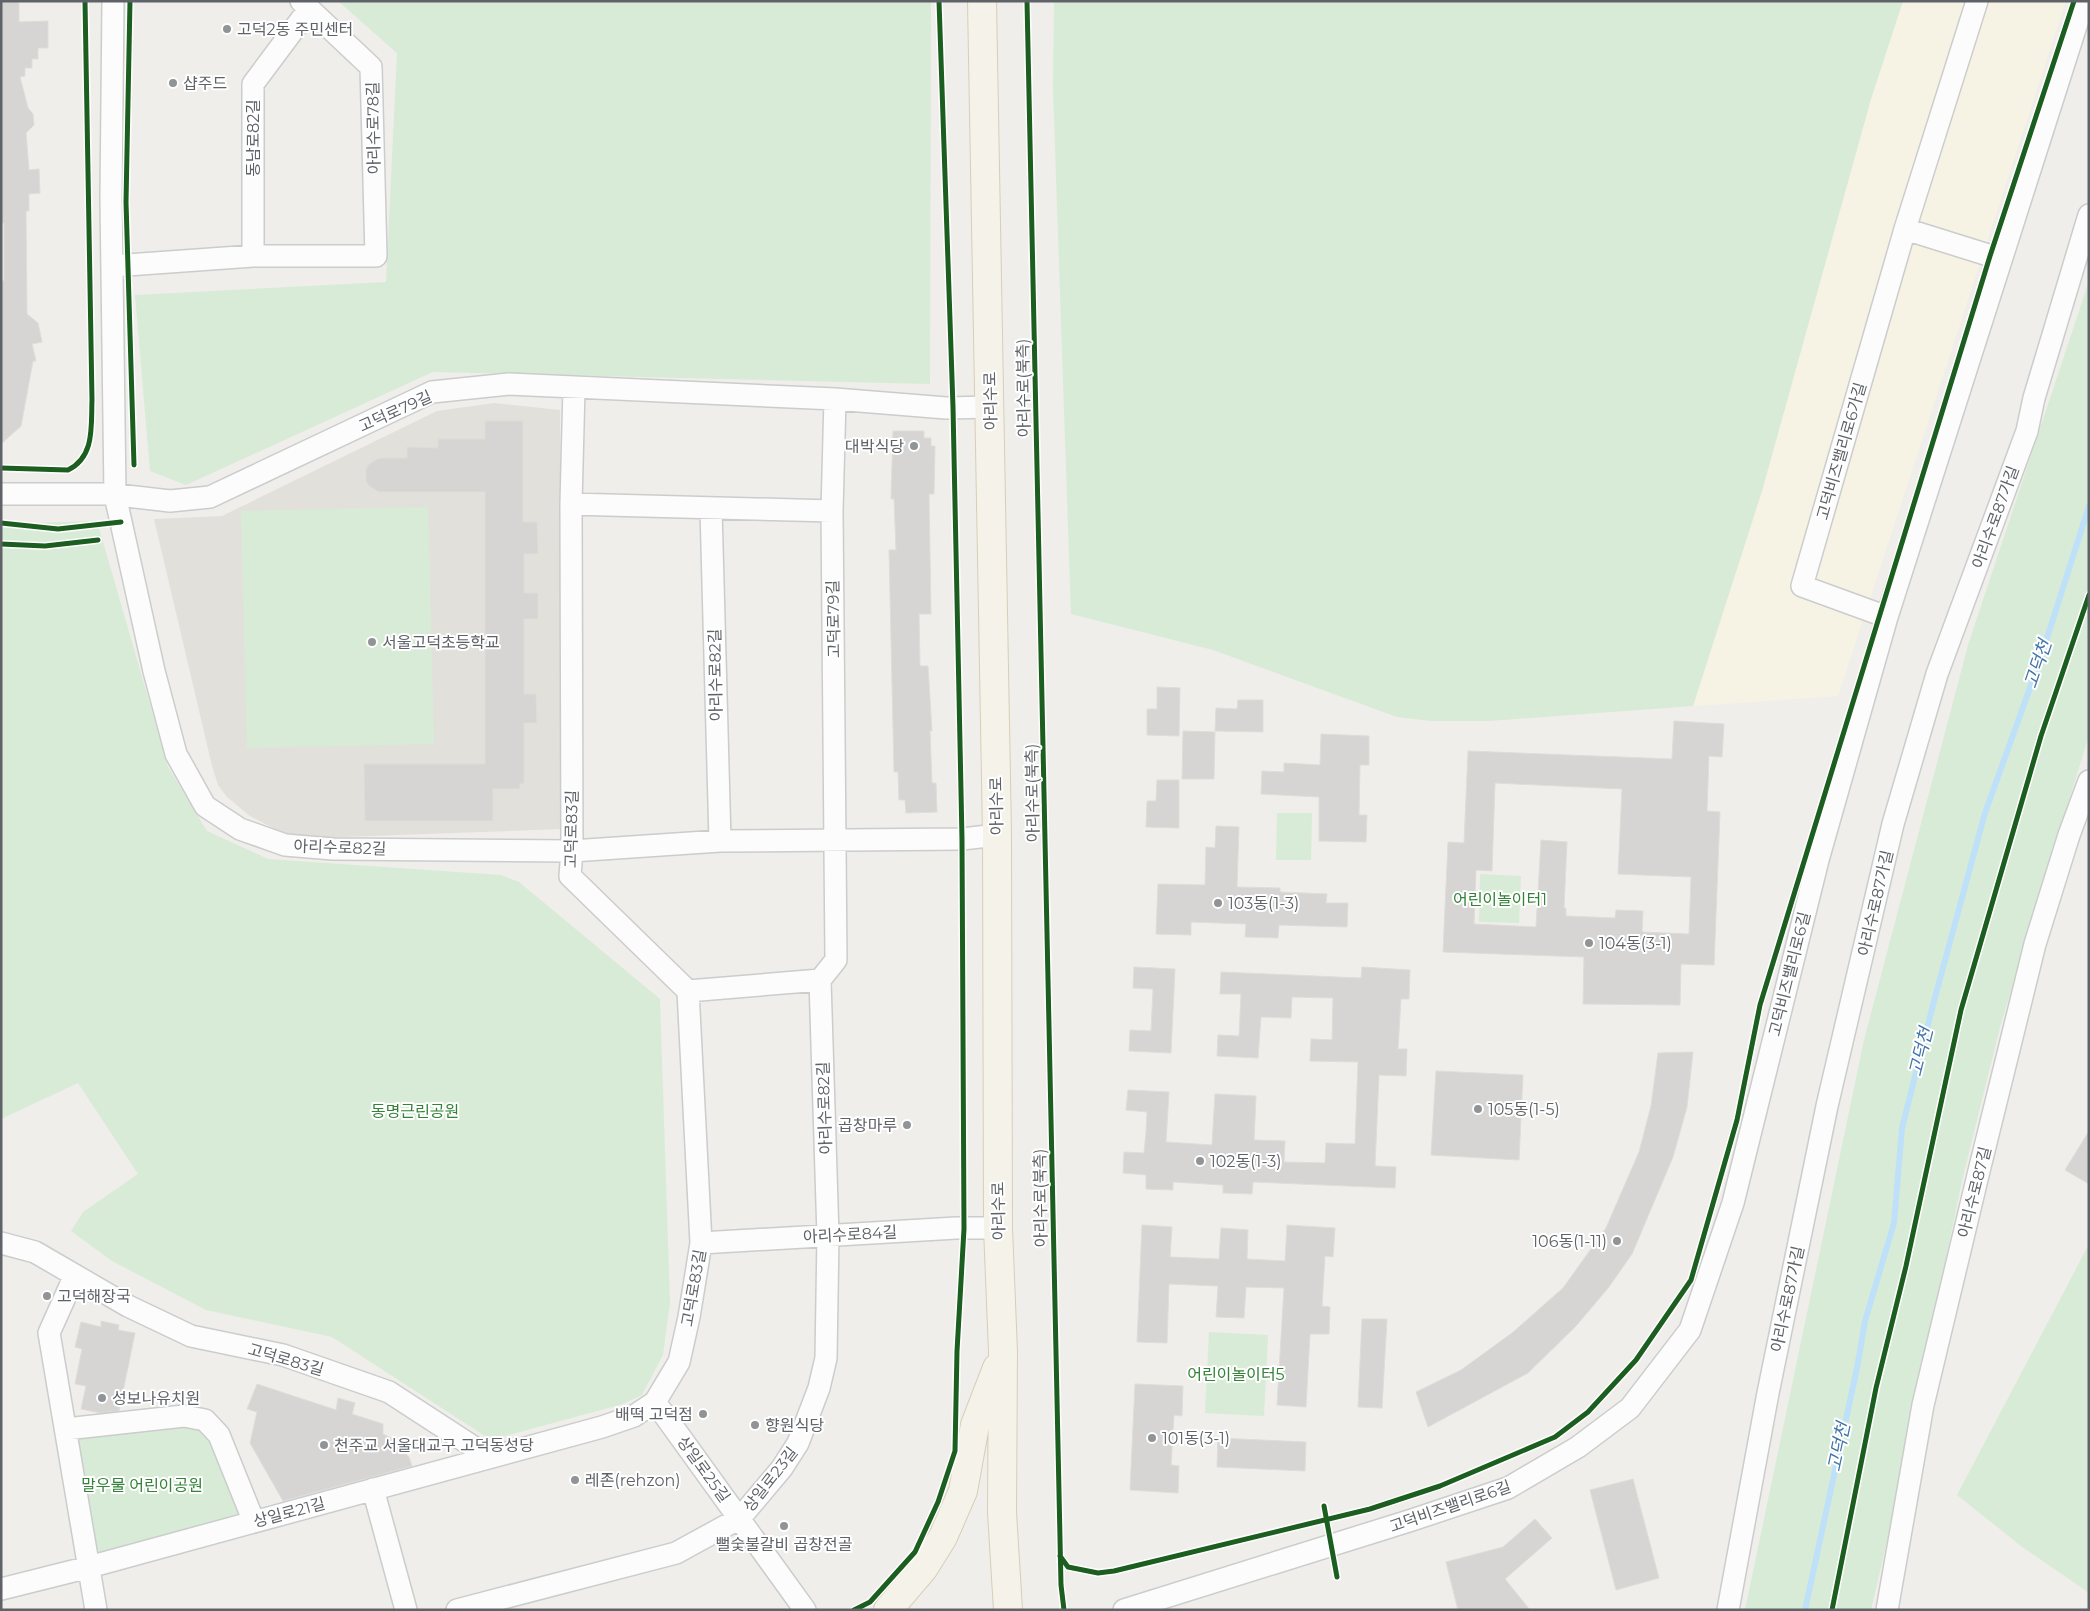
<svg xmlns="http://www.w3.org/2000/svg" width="2090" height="1611" font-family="Montserrat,'Noto Sans KR',sans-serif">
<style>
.commercial{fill:#f7f3e4}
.education{fill:#e2e0da}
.green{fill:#d8ebd6}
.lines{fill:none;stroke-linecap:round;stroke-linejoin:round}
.stream{stroke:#bfe0f9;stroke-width:6}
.building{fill:#d6d5d3;stroke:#deddd9;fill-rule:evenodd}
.minor-casing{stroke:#cbcccc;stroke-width:24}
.major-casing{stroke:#d7ceb8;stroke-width:30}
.minor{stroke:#fdfcfc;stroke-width:21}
.major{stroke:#f4f2e9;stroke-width:28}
.cycleway-casing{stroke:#fff;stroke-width:8}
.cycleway{stroke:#1b5e20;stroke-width:5}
.poi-dot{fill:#919496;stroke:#fff;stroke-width:2}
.labels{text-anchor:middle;stroke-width:4;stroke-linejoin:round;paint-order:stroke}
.poi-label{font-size:16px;fill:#5f6368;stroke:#fff;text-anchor:start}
.street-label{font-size:16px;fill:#5f6368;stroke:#fff}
.park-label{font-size:16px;fill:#348238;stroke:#fff}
.water-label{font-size:18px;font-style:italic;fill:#4174aa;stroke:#fff}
</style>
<rect width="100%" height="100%" fill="#efeeea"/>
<path class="commercial" d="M1903,1H2066L1838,696L1693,706L1762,491L1871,99Z"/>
<path class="education" d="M494,403L560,410L562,829L313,838L281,832L250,816L227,797L218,785L212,766L154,519L222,516L437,411Z"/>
<path class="green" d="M338,1H931L930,384L433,372L186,485L150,471L135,295L386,282L397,53Z
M1054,1H1903L1871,99L1762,491L1693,706L1489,721H1431L1397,717L1213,650L1071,614L1053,89Z
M2089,281V735L2000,1027L1962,1181L1887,1541L1871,1610H1745L1864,1040L1968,645Z
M428,507L434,744L247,748L241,511Z
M97,521L168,767L207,831L268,859L501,875L519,882L660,999L670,1303L663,1355L642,1395L623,1404L491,1440L332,1337L206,1310L112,1261L71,1231L83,1212L138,1174L78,1083L1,1119V524Z
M1277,813H1312L1311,860H1276Z
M1480,874L1521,876L1519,923L1479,922Z
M2088,1246H2089V1593L2021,1546L1957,1495Z
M1209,1332L1268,1335L1264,1416L1205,1413Z
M204,1423L250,1519L91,1564L68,1432Z"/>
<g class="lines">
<path class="stream" d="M1805,1610L1857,1368L1865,1321L1894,1223L1902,1128L1934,1001L1985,813L2040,660L2089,506"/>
</g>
<path class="building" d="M1,1H19V22L48,21V48H38V59H32V68H25V76L20,77L28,108L33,114L34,125L26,133L29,170L39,169L40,193L29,194V211H26L27,314L38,323L42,342L32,344L36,361H33L21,426L1,444V282L4,280V223H1Z
M485,421H523V522H537L538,554H524V593H538V619H524V694H536L537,723H524V784H520V789H493V821H365L364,764H485V492H379L369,486L366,481V469L369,464L379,458H407V447L438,448V439H485Z
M893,431H924V438H931V446H935L934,494H929L931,614H919L920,666H928L932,731H930L932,783H936L937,812L906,813L905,800H899L898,772H894L889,550H896L894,499H891Z
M1157,687L1180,688L1179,736L1147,735V709H1157Z
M1238,700H1263V732L1215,731L1216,708L1237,709Z
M1674,721L1724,724L1722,757L1709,756L1707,811L1720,812L1714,965L1681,964L1680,1005L1583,1004L1584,957L1443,952L1448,842L1464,843L1468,751L1672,759ZM1495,783L1622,789L1618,874L1691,877L1689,934L1642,932L1643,911L1616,910L1615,918L1566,916V908H1564L1567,842L1541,840L1536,927L1474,924L1476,870L1492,871Z
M1183,731L1215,732L1214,779H1182Z
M1321,734L1369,736V765H1360L1359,815H1367L1366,842L1319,841V797L1261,794L1262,771L1284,772V763L1320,765Z
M1157,780H1179V828L1146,827L1147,801H1156Z
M1216,826L1239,827L1237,887L1280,888V892L1327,894L1326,903H1348L1347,927L1279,925L1278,938L1245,937L1246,924L1191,922V935L1156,934L1158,884L1205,885L1206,847L1215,848Z
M1134,967L1175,969L1171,1053L1129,1051L1130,1030L1151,1031L1153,989L1133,988Z
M1362,967L1410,970L1409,999H1401L1398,1049H1407L1406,1076L1379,1075L1375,1166L1396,1167L1395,1188L1253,1182L1252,1194L1223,1193V1185L1173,1182V1190L1146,1189V1175L1123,1173L1124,1152L1144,1153L1146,1132L1147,1112L1126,1110L1128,1090L1169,1092L1166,1142L1212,1145L1215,1094L1256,1096L1254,1140L1285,1141L1284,1162L1325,1163L1326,1143L1355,1144L1358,1062L1310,1061L1311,1039L1332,1040L1333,998L1292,997L1291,1018L1261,1017L1258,1058L1217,1056L1218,1035L1239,1036L1241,994H1220L1221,972L1361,978Z
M1693,1052L1687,1107L1673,1157L1632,1254L1609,1287L1576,1326L1528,1373L1428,1427L1416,1392L1461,1370L1512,1333L1563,1288L1606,1228L1639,1152L1651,1106L1658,1053Z
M1436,1071L1523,1075L1519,1160L1431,1155Z
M2089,1131V1184L2065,1170Z
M1142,1225L1172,1227L1170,1257L1219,1259L1221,1228L1248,1230L1247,1259L1285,1261L1287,1225L1335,1228L1333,1257L1325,1256L1322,1306L1330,1307L1329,1334H1310L1306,1407L1277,1405L1284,1288L1246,1287L1244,1318L1216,1317L1218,1286L1169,1284L1167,1343L1137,1342Z
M1362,1319H1387L1382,1408L1358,1407Z
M101,1321L119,1325L118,1330L135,1333L119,1411L101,1413L81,1409L86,1386L75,1384L82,1349L75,1347L81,1322L101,1327Z
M257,1384L336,1410L338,1398L355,1403L352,1414L383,1424V1434L397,1441V1445L409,1457L412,1466L283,1501L250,1443L257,1412L247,1409Z
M1135,1384L1183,1386L1182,1416L1174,1415L1171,1465L1179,1466L1178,1493L1130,1490Z
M1218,1438L1306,1442L1305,1471L1217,1467Z
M1633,1479L1659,1578L1616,1590L1590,1490Z
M1535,1519L1552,1538L1505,1579L1530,1610H1458L1446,1562L1503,1547Z"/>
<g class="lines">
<defs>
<path id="minor" d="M113,1L111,198L115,495L154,671L176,754L205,806L240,829L285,845L333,849L572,851L720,841L962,839L997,835
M1905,229L2001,259
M253,256V84L309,9
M113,266L253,256H376L371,67L301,1
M1,494H109L170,501L210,497L432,392L509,384L835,399L946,408L990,407
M571,504L832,511
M711,509L720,841
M1887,617L1802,586L1905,229L1977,1
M688,991L820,980
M1,1243L35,1252L128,1306L191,1336L283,1355L389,1392L489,1457
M701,1243L956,1228H998
M75,1275L49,1333L96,1610
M655,1402L805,1610
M66,1429L184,1416L205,1420L219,1435L254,1522
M373,1489L406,1610
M1,1589L89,1567L602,1427L634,1416L655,1402L679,1362L689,1317L701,1243L688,991L570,876L572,851L571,504L574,388
M457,1610L676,1553L740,1518L782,1468L798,1443L819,1388L826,1358L828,1236L820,980L836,960L832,511L835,399
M1124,1610L1412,1520L1508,1488L1578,1447L1630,1408L1690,1330L1733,1203L1818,860L1887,617L2084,1
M1728,1610L1768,1393L1827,1106L1893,824L1937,674L2027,431L2034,398L2089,215
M1887,1610L1923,1405L1979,1171L2035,944L2069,835L2089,781"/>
<path id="major" d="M982,1L997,835L998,1228L1003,1352L1002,1512L1008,1610
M888,1610L923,1569L943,1537L963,1491L975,1425L997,1368"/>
</defs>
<use href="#minor" class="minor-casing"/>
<use href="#major" class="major-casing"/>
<use href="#minor" class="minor"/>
<use href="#major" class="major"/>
<defs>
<path id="cycleway" d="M130,1L126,202L134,465
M1027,1L1061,1585L1064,1610
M1,468L68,470C95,457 91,426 92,400L85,1
M1,523L58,529L121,522
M1,544L45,546L98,540
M1324,1506L1337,1577
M1060,1556L1068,1567L1098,1573L1114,1571L1370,1509L1440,1486L1555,1437L1588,1412L1636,1360L1691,1280L1737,1120L1760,1005L1990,256L2074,1
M854,1610L870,1602L915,1552L938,1502L955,1451L957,1351L964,1229L962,839L953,407L939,1
M1832,1610L1876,1388L1906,1266L1961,1010L2041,736L2089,595"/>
</defs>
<use href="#cycleway" class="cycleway-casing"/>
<use href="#cycleway" class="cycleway"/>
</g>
<g class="poi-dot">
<circle cx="227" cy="29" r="5"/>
<circle cx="173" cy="83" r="5"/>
<circle cx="914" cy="446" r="5"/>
<circle cx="372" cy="642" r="5"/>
<circle cx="1218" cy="903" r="5"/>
<circle cx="1589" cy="943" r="5"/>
<circle cx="1478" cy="1109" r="5"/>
<circle cx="907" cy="1125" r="5"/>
<circle cx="1200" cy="1161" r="5"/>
<circle cx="1617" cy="1241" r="5"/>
<circle cx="47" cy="1296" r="5"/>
<circle cx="102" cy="1398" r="5"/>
<circle cx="703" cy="1414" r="5"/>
<circle cx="755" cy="1425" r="5"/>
<circle cx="1152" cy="1438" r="5"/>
<circle cx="324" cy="1445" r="5"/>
<circle cx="575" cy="1480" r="5"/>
<circle cx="784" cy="1526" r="5"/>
</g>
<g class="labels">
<g class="poi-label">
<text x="237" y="35">고덕2동 주민센터</text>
<text x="183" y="89">샵주드</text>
<text x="904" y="452" text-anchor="end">대박식당</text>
<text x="382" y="648">서울고덕초등학교</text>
<text x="1228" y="909">103동(1-3)</text>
<text x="1599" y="949">104동(3-1)</text>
<text x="1488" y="1115">105동(1-5)</text>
<text x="897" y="1131" text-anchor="end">곱창마루</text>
<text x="1210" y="1167">102동(1-3)</text>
<text x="1607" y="1247" text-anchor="end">106동(1-11)</text>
<text x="57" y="1302">고덕해장국</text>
<text x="112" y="1404">성보나유치원</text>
<text x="693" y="1420" text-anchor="end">배떡 고덕점</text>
<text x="765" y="1431">향원식당</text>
<text x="1162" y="1444">101동(3-1)</text>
<text x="334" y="1451">천주교 서울대교구 고덕동성당</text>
<text x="585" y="1486">레존(rehzon)</text>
<text x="784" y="1550" text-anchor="middle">뻘숯불갈비 곱창전골</text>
</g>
<g class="street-label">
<text transform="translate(373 128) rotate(-91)" y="6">아리수로78길</text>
<text transform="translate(253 138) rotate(-90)" y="6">동남로82길</text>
<text transform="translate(1023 388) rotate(-91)" y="6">아리수로(북측)</text>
<text transform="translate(990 401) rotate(-91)" y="6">아리수로</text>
<text transform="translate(395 411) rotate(-24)" y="6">고덕로79길</text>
<text transform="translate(1841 451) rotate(-74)" y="6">고덕비즈밸리로6가길</text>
<text transform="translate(1995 517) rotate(-70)" y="6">아리수로87가길</text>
<text transform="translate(833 619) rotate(-91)" y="6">고덕로79길</text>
<text transform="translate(715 675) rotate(-91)" y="6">아리수로82길</text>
<text transform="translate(1032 793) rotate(-91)" y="6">아리수로(북측)</text>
<text transform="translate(996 806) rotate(-91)" y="6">아리수로</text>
<text transform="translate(571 829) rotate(-89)" y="6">고덕로83길</text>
<text transform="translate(340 847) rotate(2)" y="6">아리수로82길</text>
<text transform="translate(1875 903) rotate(-77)" y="6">아리수로87가길</text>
<text transform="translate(1789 974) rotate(-76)" y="6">고덕비즈밸리로6길</text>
<text transform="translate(824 1108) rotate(-92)" y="6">아리수로82길</text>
<text transform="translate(1974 1192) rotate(-76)" y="6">아리수로87길</text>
<text transform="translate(1040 1198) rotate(-91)" y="6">아리수로(북측)</text>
<text transform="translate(998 1211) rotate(-91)" y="6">아리수로</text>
<text transform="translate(850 1234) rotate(-3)" y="6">아리수로84길</text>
<text transform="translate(693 1288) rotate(-80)" y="6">고덕로83길</text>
<text transform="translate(1787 1299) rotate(-78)" y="6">아리수로87가길</text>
<text transform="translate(286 1359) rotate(16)" y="6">고덕로83길</text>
<text transform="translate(704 1469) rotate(54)" y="6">상일로25길</text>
<text transform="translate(770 1479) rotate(-52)" y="6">상일로23길</text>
<text transform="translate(1450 1506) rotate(-19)" y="6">고덕비즈밸리로6길</text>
<text transform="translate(289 1512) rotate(-15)" y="6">상일로21길</text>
</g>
<g class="park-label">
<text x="1500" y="905">어린이놀이터1</text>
<text x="415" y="1117">동명근린공원</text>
<text x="1236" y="1380">어린이놀이터5</text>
<text x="142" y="1491">말우물 어린이공원</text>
</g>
<g class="water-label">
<text transform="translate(2038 664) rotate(-71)" y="6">고덕천</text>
<text transform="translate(1921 1052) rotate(-76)" y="6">고덕천</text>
<text transform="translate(1839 1447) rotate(-78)" y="6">고덕천</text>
</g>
</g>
<rect width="2090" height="1611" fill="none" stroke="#5f6368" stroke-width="5"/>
</svg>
